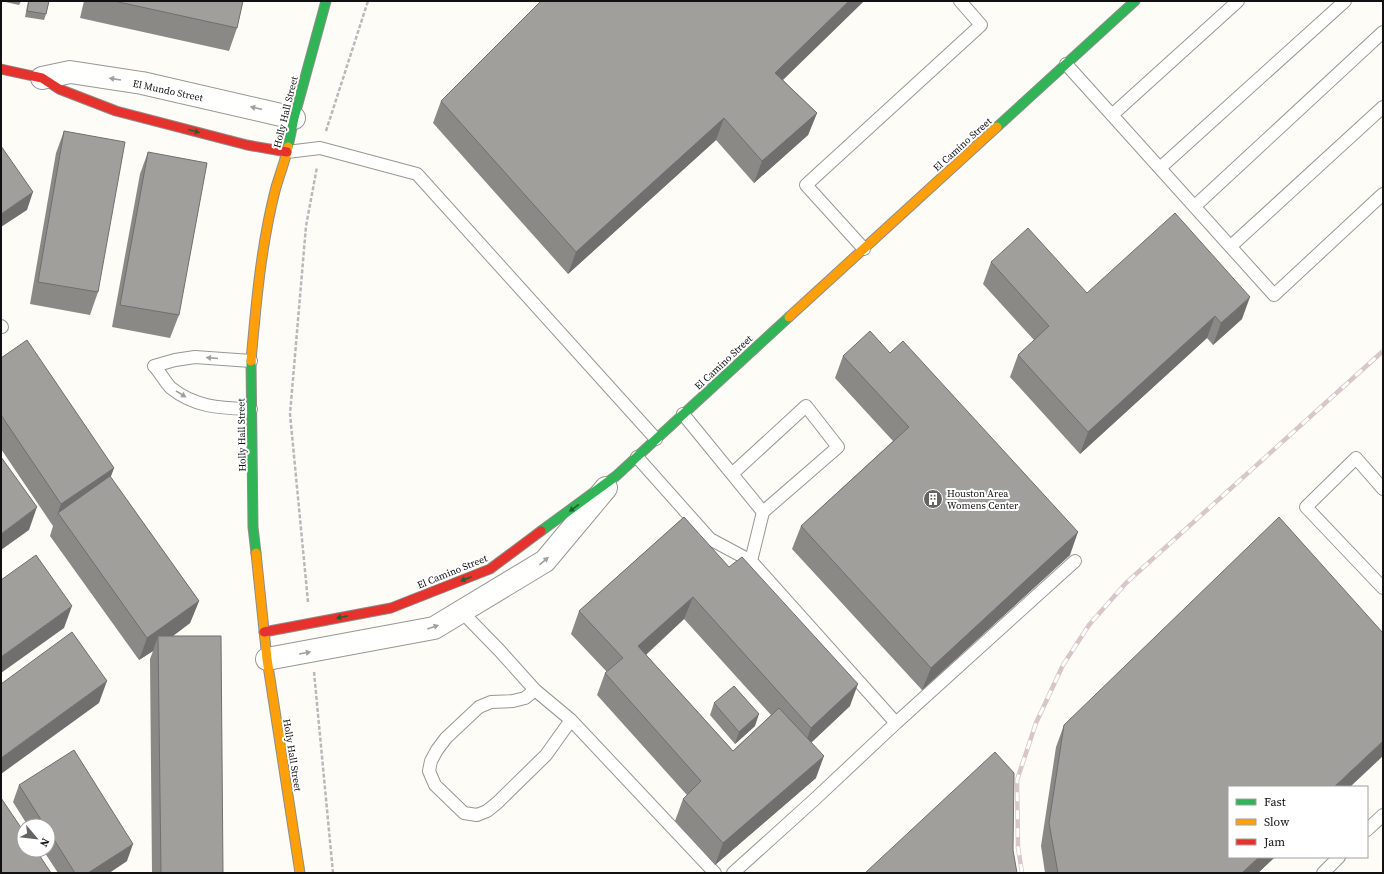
<svg xmlns="http://www.w3.org/2000/svg" width="1384" height="874" font-family="'Source Serif 4',serif">
<style>
.lines{fill:none;stroke-linecap:round;stroke-linejoin:round}
.lane-casing{stroke:#979795;stroke-width:14}
.street-casing{stroke:#979795;stroke-width:24}
.fast-casing{stroke:#8e8d8b;stroke-width:11}
.slow-casing{stroke:#8e8d8b;stroke-width:11}
.jam-casing{stroke:#8e8d8b;stroke-width:11}
.path{stroke:#b9b9b8;stroke-width:2.5;stroke-dasharray:4 2;stroke-linecap:butt}
.lane{stroke:#fffffe;stroke-width:12}
.street{stroke:#fffffe;stroke-width:22}
.fast{stroke:#30b455;stroke-width:9}
.slow{stroke:#ff9f0a;stroke-width:9}
.jam{stroke:#e5322d;stroke-width:9}
.rail-casing{stroke:#d9c6c7;stroke-width:4.5}
.rail{stroke:#fff;stroke-width:3;stroke-dasharray:9;stroke-linecap:butt}
.wall{fill:#8a8986;fill-rule:evenodd}
.shaded-wall{fill:#716f6d}
.building{fill:#a19f9c;stroke:#716f6d}
.oneway{fill:#a0a09f}
.oneway2{fill:#206233}
.labels{text-anchor:middle;stroke-width:4;stroke-linejoin:round;paint-order:stroke}
.street-label{font-size:10px;fill:#111;stroke:#fff}
.poi-label{font-size:10px;fill:#111;stroke:#fff;text-anchor:start}
</style>
<rect width="100%" height="100%" fill="#fdfcf7"/>
<g class="lines">
<defs>
<path id="lane" d="M1066,64L1274,295L1383,194
M1112,115L1238,1
M287,152L320,148L417,174L656,439
M1160,168L1345,1
M1195,206L1383,32
M1231,246L1383,107
M864,249L806,185L981,25L960,1
M1,326L2,327
M251,361L195,357L175,360L154,366C160,372 165,382 171,388C196,408 222,408 251,409
M683,414L763,512L751,561L896,723L815,799L733,873
M637,457L710,539L751,561
M732,474L806,406L838,447L763,512
M1383,489L1356,458L1306,507L1383,588
M462,612L500,651L535,690L571,720L715,873
M535,690L525,698L513,701L491,702L479,707L446,738L437,750L431,761L429,771L435,785L464,813L477,815L487,811L497,803L546,755L571,720
M896,723L1075,561
M1367,830L1383,815
M1323,873L1339,857"/>
<path id="street" d="M42,78L70,72L142,83L294,118
M267,659L434,628L545,561L606,488"/>
<path id="fast" d="M997,127L1135,1
M288,147L294,118L326,1
M251,361L253,527L256,553
M541,531L616,476L789,317"/>
<path id="slow" d="M789,317L997,127
M251,361C256,304 261,246 275,191C279,176 285,162 288,147
M256,553L267,659L300,873"/>
<path id="jam" d="M1,69L42,78L59,89L116,111L247,145L287,152
M264,632L391,608L490,569L541,531"/>
</defs>
<use href="#lane" class="lane-casing"/>
<use href="#street" class="street-casing"/>
<use href="#fast" class="fast-casing"/>
<use href="#slow" class="slow-casing"/>
<use href="#jam" class="jam-casing"/>
<path class="path" d="M326,131L368,1
M308,602L290,414L306,226L317,167
M314,672L333,873"/>
<use href="#lane" class="lane"/>
<use href="#street" class="street"/>
<use href="#fast" class="fast"/>
<use href="#slow" class="slow"/>
<use href="#jam" class="jam"/>
<defs>
<path id="rail" d="M1022,873L1018,847L1017,780L1036,723L1063,665L1089,625L1126,583L1383,351"/>
</defs>
<use href="#rail" class="rail-casing"/>
<use href="#rail" class="rail"/>
</g>
<path class="wall" d="M1,1H21L19,5Z
M28,1H49L46,14L44,20L25,17Z
M84,1H243L237,28L229,51L80,18Z
M541,1H864L783,80L817,113L808,135L754,183L716,140L568,274L433,123L441,101Z
M64,131L98,292L90,315L30,304L56,153Z
M148,152L179,315L170,338L112,327L140,174Z
M991,262L1087,293L1242,319L1213,345L1207,338L1080,454L1010,377L1018,355L1034,340L983,284Z
M843,356L1070,555L922,690L792,549L801,526L893,441L835,378Z
M1,358L114,468L110,477L199,601L190,623L173,636L223,873H152L150,659L153,651L139,660L50,536L53,526L1,449Z
M684,517L850,706L811,743L816,778L715,865L675,821L683,799L687,795L597,695L605,673L607,672L571,634L579,611ZM684,619L771,715L733,751L646,655Z
M714,703L755,726L735,744L710,715Z
M1064,725L1229,857H1275L1258,873H1045L1041,846L1056,747Z
M19,785L127,861L109,873H58L43,850H48V826H28L13,802Z"/>
<path class="shaded-wall" d="M849,1H864L767,95L775,73Z
M817,113L808,135L754,183L762,161Z
M724,118L716,140L568,274L576,252Z
M33,192L27,210L1,227V214Z
M1250,297L1242,319L1213,345L1221,323Z
M1215,316L1207,338L1080,454L1088,432Z
M114,468L106,490L58,513L53,526L61,504Z
M37,507L29,530L1,550V534Z
M1078,532L1070,555L922,690L931,668Z
M693,597L684,619L630,669L638,646Z
M199,601L190,623L158,647V636L153,651L139,660L147,638Z
M72,606L64,628L1,673V657Z
M107,681L99,703L1,774V758Z
M858,684L850,706L803,750L811,728Z
M759,714L755,726L735,744L739,732Z
M1383,741V756L1350,787H1334Z
M824,756L816,778L715,865L723,843Z
M133,844L127,861L109,873H88Z
M1259,857H1275L1258,873H1242Z"/>
<path class="building" d="M29,1H49L46,14L27,11Z
M114,1H243L237,28Z
M541,1H849L775,73L817,113L762,161L724,118L576,252L441,101Z
M64,131L125,142L98,292L38,282Z
M1,146L33,192L1,214Z
M148,152L207,163L179,315L120,305Z
M1175,213L1250,297L1221,323L1215,316L1088,432L1018,355L1049,326L991,262L1028,228L1087,293Z
M870,331L890,353L903,341L1078,532L931,668L801,526L909,427L843,356Z
M27,340L114,468L61,504L1,415V358Z
M1,457L37,507L1,534Z
M110,476L199,601L147,638L58,513Z
M684,517L729,567L742,557L858,684L811,728L693,597L638,646L733,751L779,708L824,756L723,843L683,799L701,781L605,673L623,658L579,611Z
M1279,517L1383,633V741L1334,787H1229V857H1259L1242,873H1058L1049,823L1064,725Z
M36,555L72,606L1,657V580Z
M72,632L107,681L1,758V684Z
M158,636H221L223,873H161Z
M734,686L759,714L739,732L714,703Z
M74,750L133,844L88,873H75L48,830V826H45L19,785Z
M995,752L1014,773L1013,850L1017,873H865Z
M1,798L24,832V850H36L51,873H1Z"/>
<defs><path id="oneway-solid" d="M-6-.8H1V-3.2L6.5 0L1 3.2V.8H-6Z"/></defs>
<g class="oneway">
<use href="#oneway-solid" transform="translate(115 79) rotate(-171)"/>
<use href="#oneway-solid" transform="translate(256 108) rotate(-167)"/>
<use href="#oneway-solid" transform="translate(212 358) rotate(-175)"/>
<use href="#oneway-solid" transform="translate(181 394) rotate(32)"/>
<use href="#oneway-solid" transform="translate(544 561) rotate(-40)"/>
<use href="#oneway-solid" transform="translate(433 627) rotate(-19)"/>
<use href="#oneway-solid" transform="translate(305 653) rotate(-10)"/>
</g>
<g class="oneway2">
<use href="#oneway-solid" transform="translate(194 131) rotate(15)"/>
<use href="#oneway-solid" transform="translate(574 508) rotate(144)"/>
<use href="#oneway-solid" transform="translate(466 579) rotate(159)"/>
<use href="#oneway-solid" transform="translate(342 617) rotate(170)"/>
</g>
<defs>
<symbol id="building-disc" viewBox="-11 -11 22 22"><circle r="9.5" fill="#646362" stroke="#fff"/><path d="M-4-6H4V6H1V3H-1V6H-4ZM-2.5-4.3h1.7v1.8h-1.7ZM.8-4.3h1.7v1.8H.8ZM-2.5-1h1.7V.8h-1.7ZM.8-1h1.7V.8H.8Z" fill="#fff"/></symbol>
</defs>
<g fill-rule="evenodd">
<use href="#building-disc" x="922" y="488" width="22" height="22"/>
</g>
<g class="labels">
<g class="street-label">
<text transform="translate(168 90) rotate(12)" y="4">El Mundo Street</text>
<text transform="translate(285 112) rotate(-76)" y="4">Holly Hall Street</text>
<text transform="translate(962 144) rotate(-42)" y="4">El Camino Street</text>
<text transform="translate(723 362) rotate(-43)" y="4">El Camino Street</text>
<text transform="translate(241 435) rotate(-91)" y="4">Holly Hall Street</text>
<text transform="translate(452 571) rotate(-22)" y="4">El Camino Street</text>
<text transform="translate(293 755) rotate(81)" y="4">Holly Hall Street</text>
</g>
<g class="poi-label">
<text x="947" y="497">Houston Area<tspan x="947" dy="12">Womens Center</tspan></text>
</g>
</g>
<rect width="1384" height="874" fill="none" stroke="#111111" stroke-width="4"/>
<rect x="1228" y="786" width="140" height="72" fill="#ffffff" stroke="#a0a0a0"/>
<rect x="1236" y="799" width="20" height="6" fill="#30b455" stroke="#a0a0a0"/>
<text x="1264" y="806" font-size="12" fill="#111111">Fast</text>
<rect x="1236" y="819" width="20" height="6" fill="#ff9f0a" stroke="#a0a0a0"/>
<text x="1264" y="826" font-size="12" fill="#111111">Slow</text>
<rect x="1236" y="839" width="20" height="6" fill="#e5322d" stroke="#a0a0a0"/>
<text x="1264" y="846" font-size="12" fill="#111111">Jam</text>
<g transform="translate(36 838) rotate(118)"><circle r="19" fill="#ffffff" stroke="#a0a0a0"/>
<path d="M0-3L7 15L0 10L-7 15Z" fill="#646362"/>
<text y="-6" font-size="11" font-weight="bold" text-anchor="middle" fill="#111111">N</text>
</g>
</svg>
